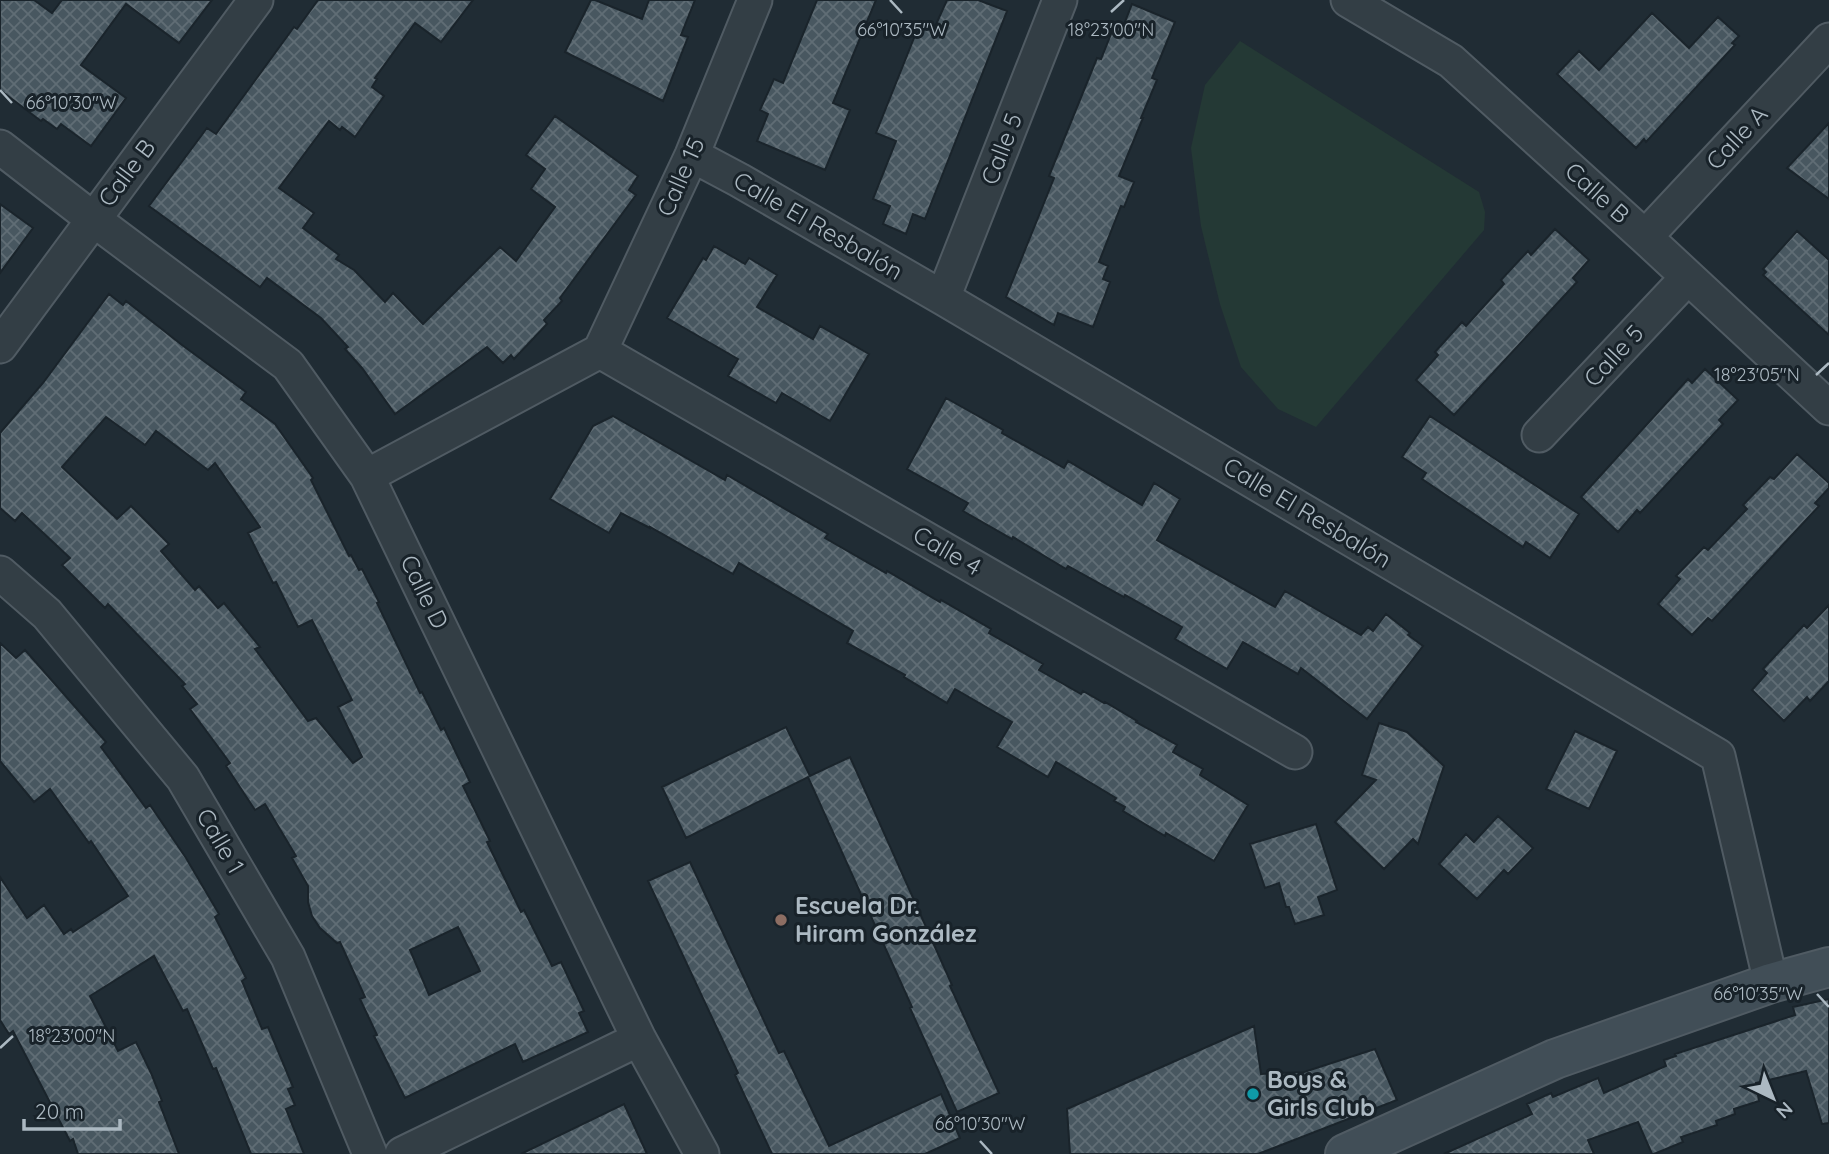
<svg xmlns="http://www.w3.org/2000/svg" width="1829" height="1154" font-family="Quicksand,sans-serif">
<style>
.green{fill:#243935}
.building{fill:url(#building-cross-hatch);stroke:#1a242b;stroke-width:2;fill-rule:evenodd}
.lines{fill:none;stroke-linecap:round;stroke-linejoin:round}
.street-casing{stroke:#505b63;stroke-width:37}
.secondary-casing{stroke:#505b63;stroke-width:42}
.street{stroke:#333e45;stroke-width:33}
.secondary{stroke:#414e57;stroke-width:38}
.ticks{fill:none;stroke:#acb9c2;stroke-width:2.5}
.education-dot{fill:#8d6e63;stroke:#182229;stroke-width:2.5}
.culture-dot{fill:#0f9aa8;stroke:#182229;stroke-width:2.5}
.labels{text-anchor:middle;stroke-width:6;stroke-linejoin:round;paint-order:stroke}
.street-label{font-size:24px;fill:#acb9c2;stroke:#182229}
.poi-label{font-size:24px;font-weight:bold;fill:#acb9c2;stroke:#182229;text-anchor:start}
.ticks-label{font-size:18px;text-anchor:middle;fill:#acb9c2;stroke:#182229;stroke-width:6;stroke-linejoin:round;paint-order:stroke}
</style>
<defs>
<pattern id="building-cross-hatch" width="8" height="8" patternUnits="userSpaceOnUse" patternTransform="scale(1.75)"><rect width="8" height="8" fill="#485760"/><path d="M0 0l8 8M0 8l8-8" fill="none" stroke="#606d75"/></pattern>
</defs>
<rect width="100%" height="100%" fill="#202c34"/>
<path class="green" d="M1240,41L1479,192L1485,212L1484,230L1316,427L1278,409L1241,367L1220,304L1201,226L1191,148L1205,85Z"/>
<path class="building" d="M0,0H34L52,13L62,0H212L179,43L126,4L81,65L126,98L91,146L61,124L57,129L43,119L41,121L0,90Z
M318,0H473L441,42L415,23L375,78L377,79L372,87L384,96L355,137L342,127L340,130L329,121L279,188L314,213L303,228L339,255L336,259L354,270L385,302L393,293L423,324L500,247L516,261L555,207L531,189L545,169L526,155L555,116L638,176L629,190L636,195L560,298L562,301L544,320L547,324L514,359L511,355L503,363L487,347L395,414L362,368L345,349L348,347L321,318L267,278L260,287L149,206L207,128L216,134L294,27L297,29Z
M591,0H595L642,19L649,0H695L681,35L688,37L663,101L565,52Z
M817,0H876L833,103L850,110L825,170L757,141L768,114L760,110L774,79L783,83Z
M947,0H978L1007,11L925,219L913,214L906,234L883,224L890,206L873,199L896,141L876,133L920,23L934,29Z
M1132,4L1175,22L1152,78L1157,80L1141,118H1143L1119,176L1134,182L1124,207L1121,206L1099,262L1108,266L1103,279L1110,282L1093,327L1058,313L1054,325L1006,297L1054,178L1049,176L1097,58L1101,59L1115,24L1123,27Z
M1652,13L1689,48L1718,17L1739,36L1732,43L1735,45L1646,142L1644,139L1636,148L1557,74L1579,51L1599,70Z
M1829,123V199L1787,168Z
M0,204L33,228L0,273Z
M1555,229L1589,260L1573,278L1577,282L1454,415L1416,380L1438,355L1435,352L1462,322L1466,326L1504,284L1501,280L1528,251L1531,255Z
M1797,231L1829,260V335L1763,275L1766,272L1763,269Z
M714,246L745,264L749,258L777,275L757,307L813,339L820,326L869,354L830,421L782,393L776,403L728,376L738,359L667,318L703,258L706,260Z
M109,294L123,305L126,301L182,345L246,392L241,399L275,424L313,478L311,480L349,556L351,555L359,570L362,569L379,602L377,603L420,693L422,692L441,730L444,728L470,782L463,786L490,841L487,842L521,912L524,910L552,966L561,962L584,1011L579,1013L588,1032L523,1062L515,1044L405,1098L374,1036L377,1035L360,999L365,997L340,942L337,943L320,928L312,916L308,902V886L292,858L296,856L265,804L255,810L226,766L230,763L190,709L197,704L182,686L185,684L108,604L105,608L62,565L70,558L22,513L15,521L0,508V433L43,383ZM106,417L145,445L156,431L208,470L215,463L260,527L248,533L273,583L276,582L298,627L312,620L352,700L338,707L362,757L353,763L316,718L308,721L255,649L260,647L224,603L218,608L199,586L195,590L161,551L169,544L131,506L117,519L62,467ZM458,927L480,971L429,995L410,950Z
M1705,369L1738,400L1719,420L1723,424L1640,513L1637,510L1618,532L1581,497L1688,379L1692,383Z
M946,398L1003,430L1002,433L1064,468L1068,461L1142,505L1154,483L1180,499L1157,540L1275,607L1285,591L1361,635L1368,627L1373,631L1386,614L1410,633L1408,635L1423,646L1367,719L1301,668L1298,674L1243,642L1227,669L1175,639L1182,627L1125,595L1124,597L1068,566L1066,569L1013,537L1012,539L963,511L968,503L907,469Z
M613,416L725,480L727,475L828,534L825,538L886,573L887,571L940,602L941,600L991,629L989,633L1043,664L1039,670L1081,694L1083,691L1104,703L1105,702L1137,721L1136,722L1177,745L1173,752L1203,769L1200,775L1248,805L1214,861L1166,833L1165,836L1123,811L1125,807L1114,801L1116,798L1056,762L1048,777L997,747L1012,722L955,689L947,703L904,677L905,675L847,643L853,631L739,563L733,574L650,527V528L621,513L609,533L550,499L593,426Z
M1430,416L1579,514L1550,558L1526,542L1523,547L1422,479L1426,473L1402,457Z
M1797,454L1829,483V488L1815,503L1819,506L1712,621L1708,618L1692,635L1658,604L1680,579L1676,576L1704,547L1708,550L1747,509L1743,505L1770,477L1774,479Z
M1829,605V681L1810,701L1807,697L1784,721L1752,690L1767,673L1763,669L1804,625L1807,628Z
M0,643L16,658L25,650L106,742L101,747L146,808L150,805L186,858L219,914L215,917L246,978L242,981L262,1029L268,1027L293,1087L288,1089L295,1105L286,1109L304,1154H251L216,1068L213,1069L187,1009L183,1011L154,956L90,996L118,1051L136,1042L151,1073L162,1101L159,1102L179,1154H78L73,1139L70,1141L13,1031L9,1034L0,1020V877L27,918L44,905L64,934L71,929L73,932L128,896L91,841L89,843L50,789L34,802L0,761Z
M1379,723L1407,732L1444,766L1418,844L1413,839L1384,869L1335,822L1376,780L1362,775Z
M786,727L810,776L850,757L952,985L950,986L999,1093L957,1112L910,1008L912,1007L808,777L686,838L662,787Z
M1575,731L1617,751L1589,809L1546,789Z
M1498,816L1533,848L1508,874L1504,870L1477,899L1439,864L1466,834L1474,842Z
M1316,824L1337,890L1318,897L1324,915L1295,924L1289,907H1286L1279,883L1265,888L1250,844Z
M690,862L779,1053L784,1051L829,1146L941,1094L960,1138L925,1154H772L735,1075L738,1073L648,881Z
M1829,999V1123L1822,1124L1806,1071L1756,1083L1759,1094L1758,1095L1759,1101L1734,1109L1735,1114L1716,1121L1717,1125L1681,1137L1683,1142L1654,1154H1652L1638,1122L1588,1140L1594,1154H1444L1532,1114L1527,1104L1551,1093L1553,1097L1598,1078L1604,1093L1666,1066L1664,1060L1676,1056L1675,1054L1795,1015L1793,1007Z
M1254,1026L1261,1074L1304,1072L1375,1049L1397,1100L1258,1154H1070L1067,1109Z
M624,1104L647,1154H521Z"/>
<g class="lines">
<defs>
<path id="street" d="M1348,0L1451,61L1645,237L1829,408
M0,147L93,219L288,365L367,476L639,1039L702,1154
M692,155L739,180L943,298L1718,756L1771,983
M1645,237L1829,40
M943,298L1060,0
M0,346L256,0
M600,351L1295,752
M600,351L692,155L755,0
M1539,435L1688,277
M367,476L600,351
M0,573L47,614L183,778L288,957L370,1154
M402,1154L639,1039"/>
<path id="secondary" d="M1345,1154L1555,1059L1771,983L1829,967"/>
</defs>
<use href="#street" class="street-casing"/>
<use href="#secondary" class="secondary-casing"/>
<use href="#street" class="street"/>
<use href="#secondary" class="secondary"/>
</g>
<path class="ticks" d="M890,0L902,13M1111,12L1124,0M0,90L12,103M1816,375L1829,363M1817,994L1829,1007M0,1048L13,1036M980,1141L992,1154"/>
<circle class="education-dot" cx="781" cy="920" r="7"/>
<circle class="culture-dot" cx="1253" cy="1094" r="7"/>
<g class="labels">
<g class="street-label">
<text transform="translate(1737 138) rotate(-47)" y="8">Calle A</text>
<text transform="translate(1002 149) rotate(-69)" y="8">Calle 5</text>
<text transform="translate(127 173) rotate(-53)" y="8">Calle B</text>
<text transform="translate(681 177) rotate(-66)" y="8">Calle 15</text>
<text transform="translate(1597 193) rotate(42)" y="8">Calle B</text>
<text transform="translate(818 226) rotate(30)" y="8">Calle El Resbalón</text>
<text transform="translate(1614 356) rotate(-47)" y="8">Calle 5</text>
<text transform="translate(1307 513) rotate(31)" y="8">Calle El Resbalón</text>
<text transform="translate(947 551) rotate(30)" y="8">Calle 4</text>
<text transform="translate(424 592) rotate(64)" y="8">Calle D</text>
<text transform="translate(220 841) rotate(60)" y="8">Calle 1</text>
</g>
<g class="poi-label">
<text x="795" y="914">Escuela Dr.<tspan x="795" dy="28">Hiram González</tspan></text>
<text x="1267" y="1088">Boys &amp;<tspan x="1267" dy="28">Girls Club</tspan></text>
</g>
</g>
<g class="ticks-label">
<text x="1111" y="36">18°23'00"N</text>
<text x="902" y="36">66°10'35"W</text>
<text x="71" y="109">66°10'30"W</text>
<text x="1757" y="381">18°23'05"N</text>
<text x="1758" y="1000">66°10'35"W</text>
<text x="72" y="1042">18°23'00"N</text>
<text x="980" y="1130">66°10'30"W</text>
</g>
<g transform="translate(1773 1098) rotate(137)" stroke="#182229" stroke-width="5" paint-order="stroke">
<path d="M0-5L12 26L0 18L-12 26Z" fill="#acb9c2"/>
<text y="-10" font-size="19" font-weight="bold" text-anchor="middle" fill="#acb9c2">N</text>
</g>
<path d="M24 1119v10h96v-10" fill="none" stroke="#acb9c2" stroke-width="3.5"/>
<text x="35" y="1119" font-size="21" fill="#acb9c2" stroke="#182229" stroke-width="5" paint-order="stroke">20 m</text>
</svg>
